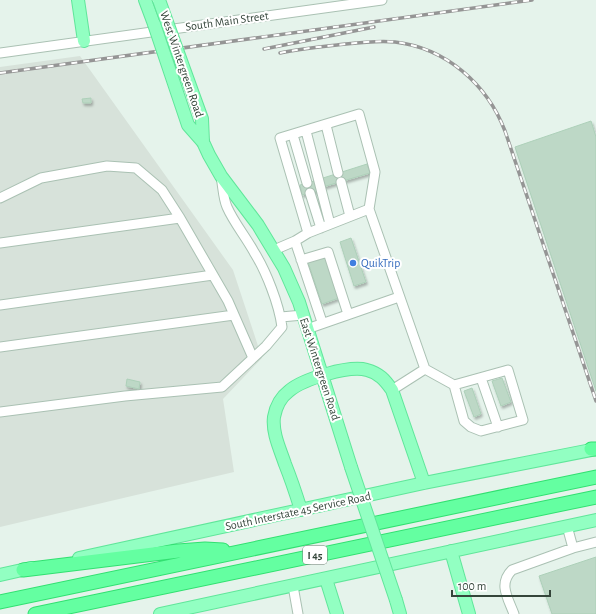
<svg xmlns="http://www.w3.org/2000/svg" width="596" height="614" font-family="'Alegreya Sans',sans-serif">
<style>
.industrial{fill:#d7e2da}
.building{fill:#bdd8c6;stroke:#add0b9;filter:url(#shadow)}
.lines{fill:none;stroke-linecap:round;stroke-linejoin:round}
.minor-casing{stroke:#aac1b3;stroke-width:11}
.major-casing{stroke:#60e69a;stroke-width:14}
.highway-casing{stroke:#32e071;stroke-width:15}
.minor{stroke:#fff;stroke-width:9}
.major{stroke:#92ffc2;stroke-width:12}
.highway{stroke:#64ffa1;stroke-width:13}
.rail-casing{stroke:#959595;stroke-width:3.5}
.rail{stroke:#fff;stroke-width:2;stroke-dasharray:6;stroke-linecap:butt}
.major-bridge-casing{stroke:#60e69a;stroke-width:14;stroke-linecap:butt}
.major-bridge{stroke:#92ffc2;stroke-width:12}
.shop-dot{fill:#3f7fe0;stroke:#fff;stroke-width:1.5}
.labels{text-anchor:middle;stroke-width:4;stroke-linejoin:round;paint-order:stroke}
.shield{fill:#fff;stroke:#717d75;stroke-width:1}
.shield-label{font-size:11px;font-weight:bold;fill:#34453a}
.street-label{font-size:12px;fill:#34453a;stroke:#fff}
.shop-label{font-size:12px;fill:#366cbe;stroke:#fff;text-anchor:start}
</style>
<defs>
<filter id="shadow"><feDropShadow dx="1.5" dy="2.5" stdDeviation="1" flood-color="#0004"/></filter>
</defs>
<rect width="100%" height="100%" fill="#e5f3eb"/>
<path class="industrial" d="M80,56L233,270L262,358L223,399L234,472L0,527V67Z"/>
<path class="building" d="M91,98V103H83L82,99Z
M591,121L596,137V391L515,147Z
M367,164L370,173L323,187L320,179Z
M314,181L317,191L302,195L300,185Z
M351,238L366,282L354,286L340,242Z
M325,256L339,298L322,304L308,262Z
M502,378L511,402L501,406L492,381Z
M127,379L140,382L139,389L126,386Z
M472,388L481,414L474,417L464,391Z
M596,557V614H552L539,576Z"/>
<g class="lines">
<defs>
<path id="minor" d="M0,53L382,0
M326,125L338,173
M306,131L330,224
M293,135L307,183
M341,182L350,216
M310,193L321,228
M0,198L41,178L107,166L136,168L162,190L180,218L228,301L253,358
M308,233L369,209
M295,241L322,322
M0,243L180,218
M274,250L295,241L308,233L280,138L359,114L375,172L369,209L425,369L392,390
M301,260L328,252L348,314
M0,305L213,275
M281,317L303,315
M307,329L399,297
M0,347L234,315
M425,369L454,385L508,370L523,420L481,431L471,427L464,421L454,385
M481,378L498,427
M0,412L125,396L222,387L266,346L282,327C279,304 266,271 254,252C246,237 234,223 227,207C223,198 223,186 221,177
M567,526L573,548
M293,586L298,614
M514,614C508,598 498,584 512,570L573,548L596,542"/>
<path id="major" d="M78,0L84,41
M145,0L154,24
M203,142L209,155L221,176L258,225L284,268L299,302L351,467
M301,510C296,494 291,479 285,464C280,449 272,433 274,417C276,406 281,397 289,391C303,379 349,365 367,370C379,373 385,380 392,390L424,483
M451,551L469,614
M79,558L424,483L596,449
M0,575L31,568
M326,579L337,614
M396,600L400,614
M160,614L596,520"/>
<path id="highway" d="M591,449H596
M23,570L178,551L205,549L223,550
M0,602L596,477
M35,614L596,497"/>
</defs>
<use href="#minor" class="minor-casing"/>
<use href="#major" class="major-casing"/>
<use href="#highway" class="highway-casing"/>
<use href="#minor" class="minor"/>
<use href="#major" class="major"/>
<use href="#highway" class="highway"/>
<defs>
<path id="rail" d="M264,49L374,27
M280,53C299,49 318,47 337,45C356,43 376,40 395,42C446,48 487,84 505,131L596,401
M0,73L532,0"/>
</defs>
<use href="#rail" class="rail-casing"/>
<use href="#rail" class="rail"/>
<defs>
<path id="major-bridge" d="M159,0L202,119L203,142
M154,24L188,125L203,142
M351,467L396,600"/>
</defs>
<use href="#major-bridge" class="major-bridge-casing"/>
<use href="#major-bridge" class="major-bridge"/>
</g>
<circle class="shop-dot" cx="353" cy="263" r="4"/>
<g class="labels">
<rect class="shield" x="303" y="546" width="24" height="18" rx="3"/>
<g class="shield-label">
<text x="315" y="559">I 45</text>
</g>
<g class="street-label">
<text transform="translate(227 21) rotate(-8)" y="4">South Main Street</text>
<text transform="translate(182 64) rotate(71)" y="4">West Wintergreen Road</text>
<text transform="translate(320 369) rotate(72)" y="4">East Wintergreen Road</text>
<text transform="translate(298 511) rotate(-12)" y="4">South Interstate 45 Service Road</text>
</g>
<g class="shop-label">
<text x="361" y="267">QuikTrip</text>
</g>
</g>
<path d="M452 590v6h98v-6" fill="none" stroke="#34453a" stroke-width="2"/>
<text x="458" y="590" font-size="12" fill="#34453a" stroke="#ffffff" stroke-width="3" paint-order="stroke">100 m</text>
</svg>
